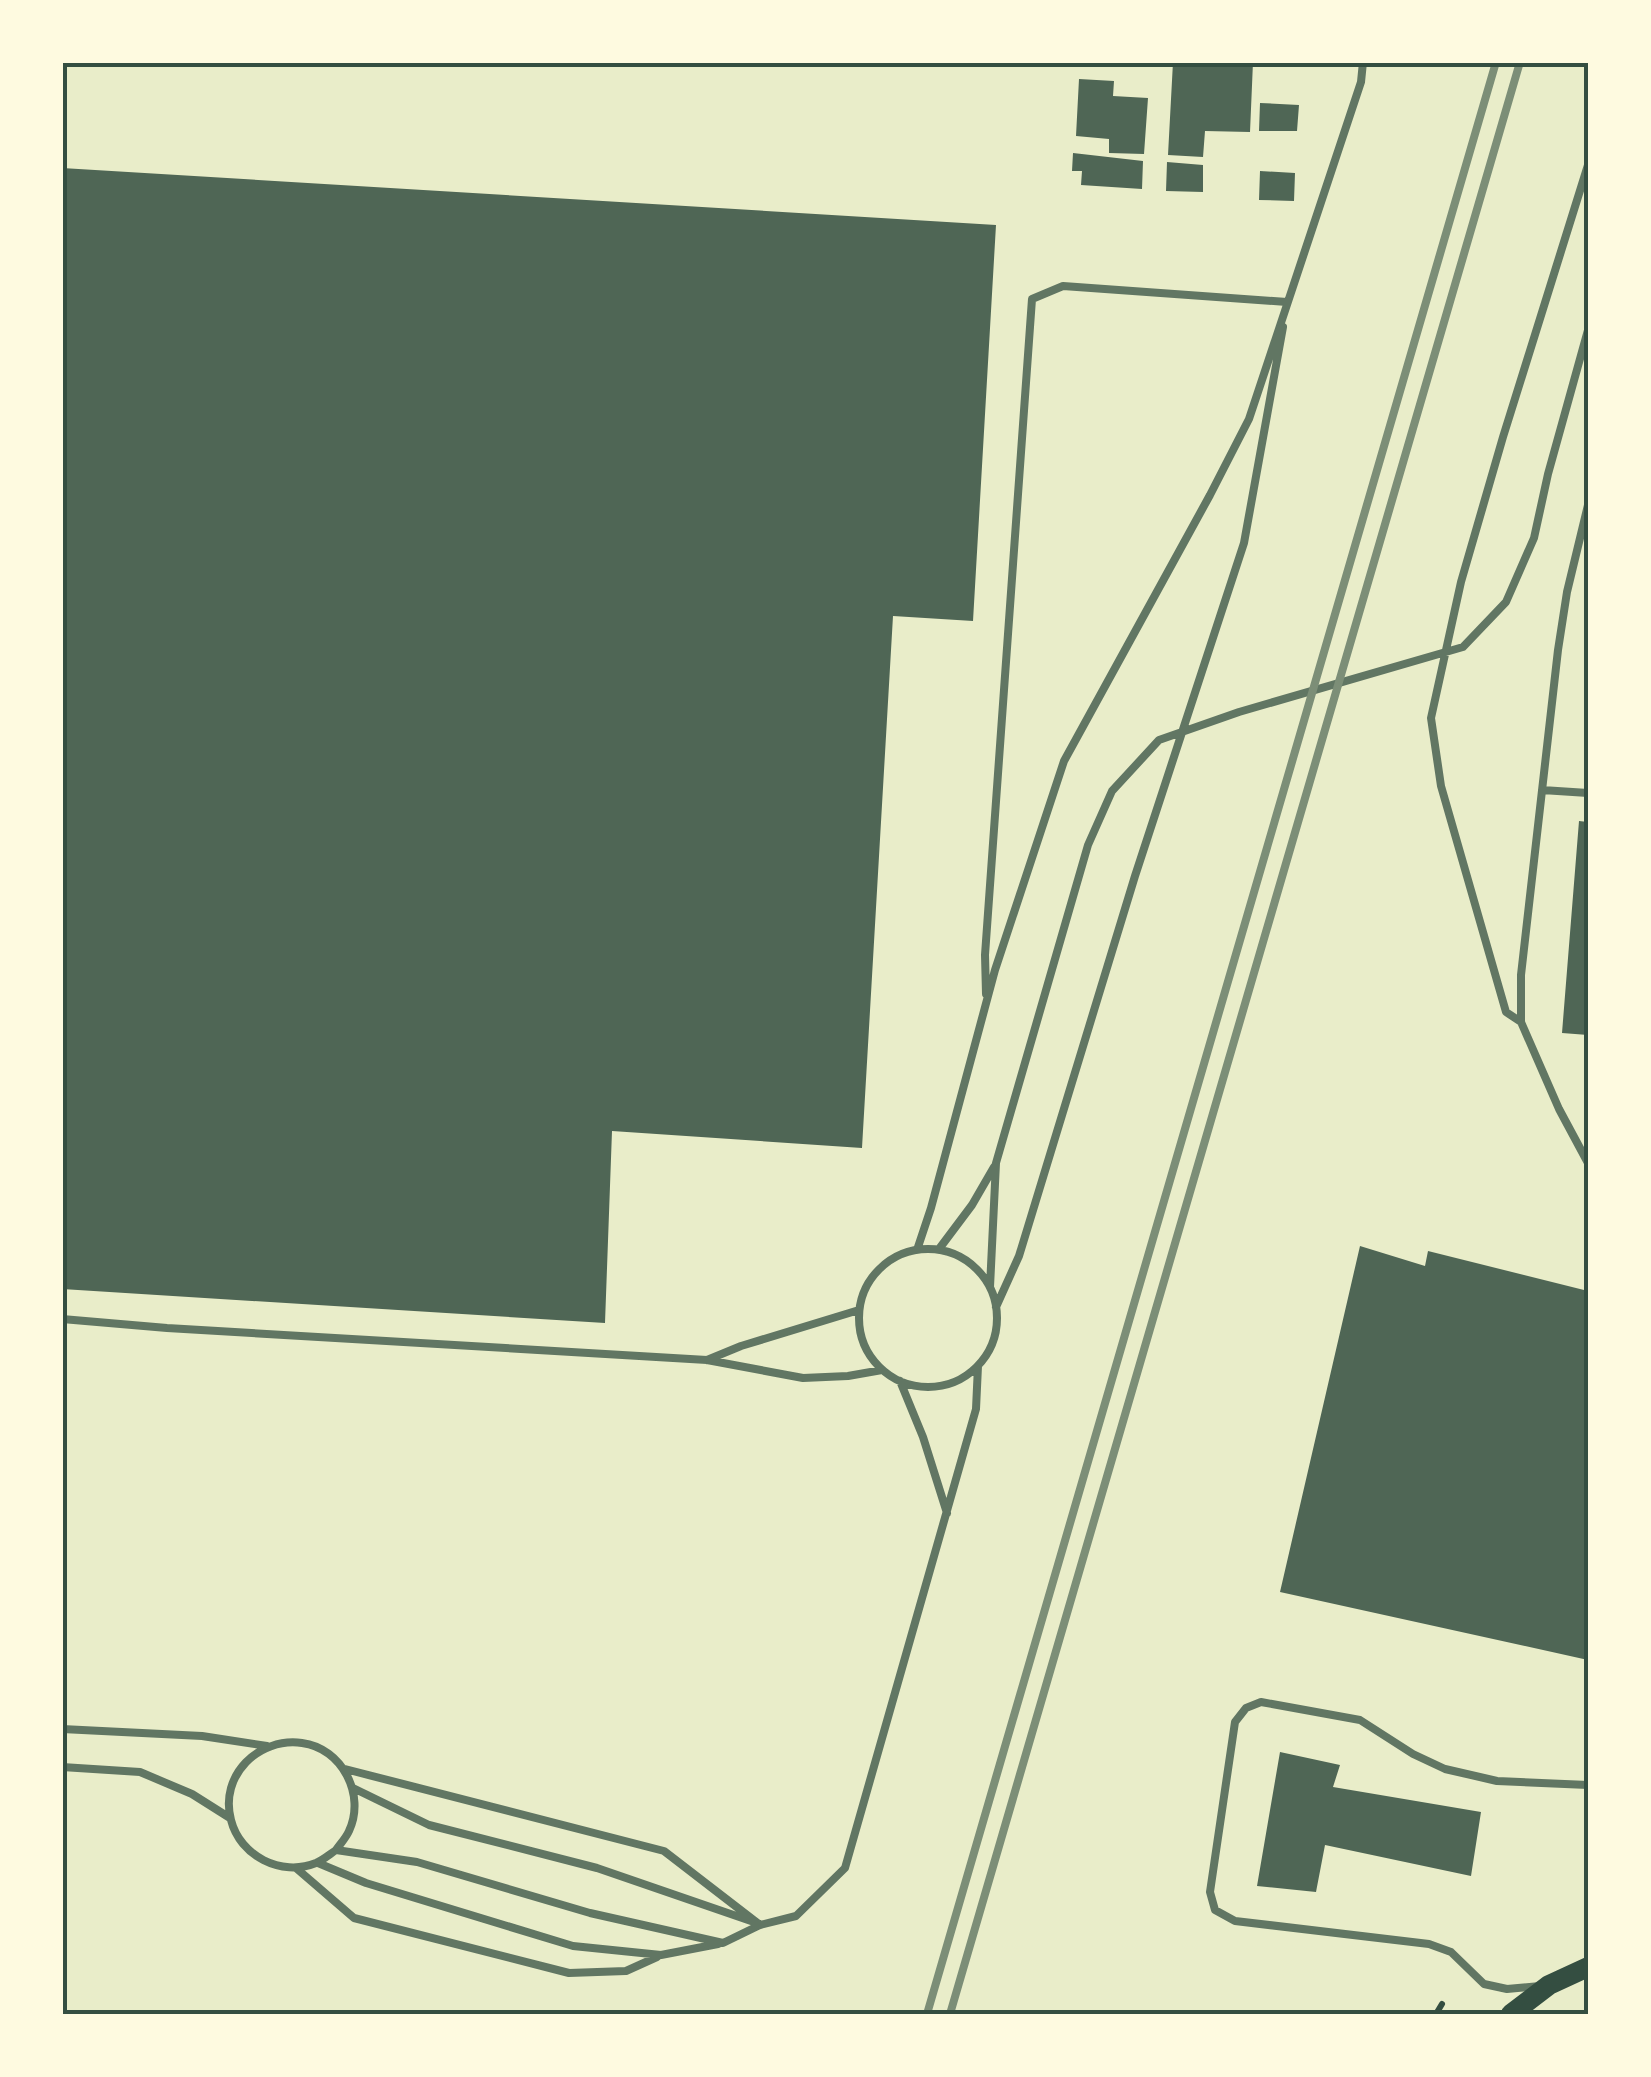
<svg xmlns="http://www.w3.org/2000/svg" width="1651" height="2077" font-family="'Source Sans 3',sans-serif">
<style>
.building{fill:#4f6655}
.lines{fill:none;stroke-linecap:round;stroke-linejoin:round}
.path{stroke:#344e41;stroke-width:6}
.service{stroke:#617663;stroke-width:8}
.secondary{stroke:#344e41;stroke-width:20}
.rail{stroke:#7c8e77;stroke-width:8}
.neatline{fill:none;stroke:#344e41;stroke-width:4}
</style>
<rect width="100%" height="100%" fill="#e9edc9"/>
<path class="building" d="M1173,62H1253L1250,132L1205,131L1203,157L1168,155Z
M1079,79L1114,81L1113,96L1148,98L1144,154L1109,153V139L1076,136Z
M1260,103L1299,105L1297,131H1259Z
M1073,153L1143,161L1142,189L1081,185L1082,171H1072Z
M1167,162L1203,165V192L1166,191Z
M62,168L996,225L973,621L893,616L862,1148L612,1131L605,1323L62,1289Z
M1260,171L1295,173L1294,201L1259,200Z
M1579,821L1588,822V1035L1562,1033Z
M1360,1246L1425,1266L1428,1251L1588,1291V1660L1280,1592Z
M1280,1752L1340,1765L1333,1787L1481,1812L1471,1876L1325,1845L1316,1892L1257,1886Z"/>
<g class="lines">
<path class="path" d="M1436,2014L1442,2004"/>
<path class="service" d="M1588,505L1567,592L1558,650L1521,975V1022L1559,1109L1588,1163
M1542,790L1588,793
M986,994L985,955L1032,299L1063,286L1287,302
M1521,1022L1506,1012L1441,786L1431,718L1461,582L1503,437L1588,165
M939,1249L972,1205L994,1167
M859 1318a69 69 0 1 1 138 0a69 69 0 1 1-138 0Z
M917,1250L931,1208L995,970L1064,761L1210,495L1249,419L1361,82L1363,62
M990,1287L996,1163L1088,845L1112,791L1159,740L1239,712L1463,647L1506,602L1534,538L1548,474L1588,330
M996,1307L1019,1256L1135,876L1244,543L1283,327
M62,1319L167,1328L707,1360L803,1378L848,1376L882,1370
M707,1360L741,1346L859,1310
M900,1381L923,1437L947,1513
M62,1729L202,1736L267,1746
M62,1767L140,1772L192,1794L230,1818
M345,1769L664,1851L760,1925
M353,1788L429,1825L597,1868L751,1921
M336,1850C340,1844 346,1838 349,1831C366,1795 342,1748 302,1743C259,1737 219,1775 231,1820C240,1856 281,1877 316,1863C323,1860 330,1854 336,1850L417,1862L590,1913L723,1943L760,1925L796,1916L845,1868L976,1409L978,1366
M318,1863L366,1883L573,1946L661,1955L718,1944
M296,1868L354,1918L569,1973L626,1971L657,1957
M1540,1986L1507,1989L1484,1984L1451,1952L1429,1944L1235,1921L1215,1910L1210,1892L1235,1722L1246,1708L1261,1702L1360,1720L1413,1754L1445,1769L1497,1781L1588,1785"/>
<path class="secondary" d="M1511,2014L1549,1985L1588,1967"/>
<path class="rail" d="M927,2014L1496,62
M950,2014L1520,62"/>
</g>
<rect width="1651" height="2077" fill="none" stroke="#fefae0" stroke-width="130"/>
<rect x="65" y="65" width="1521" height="1947" class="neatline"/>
</svg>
